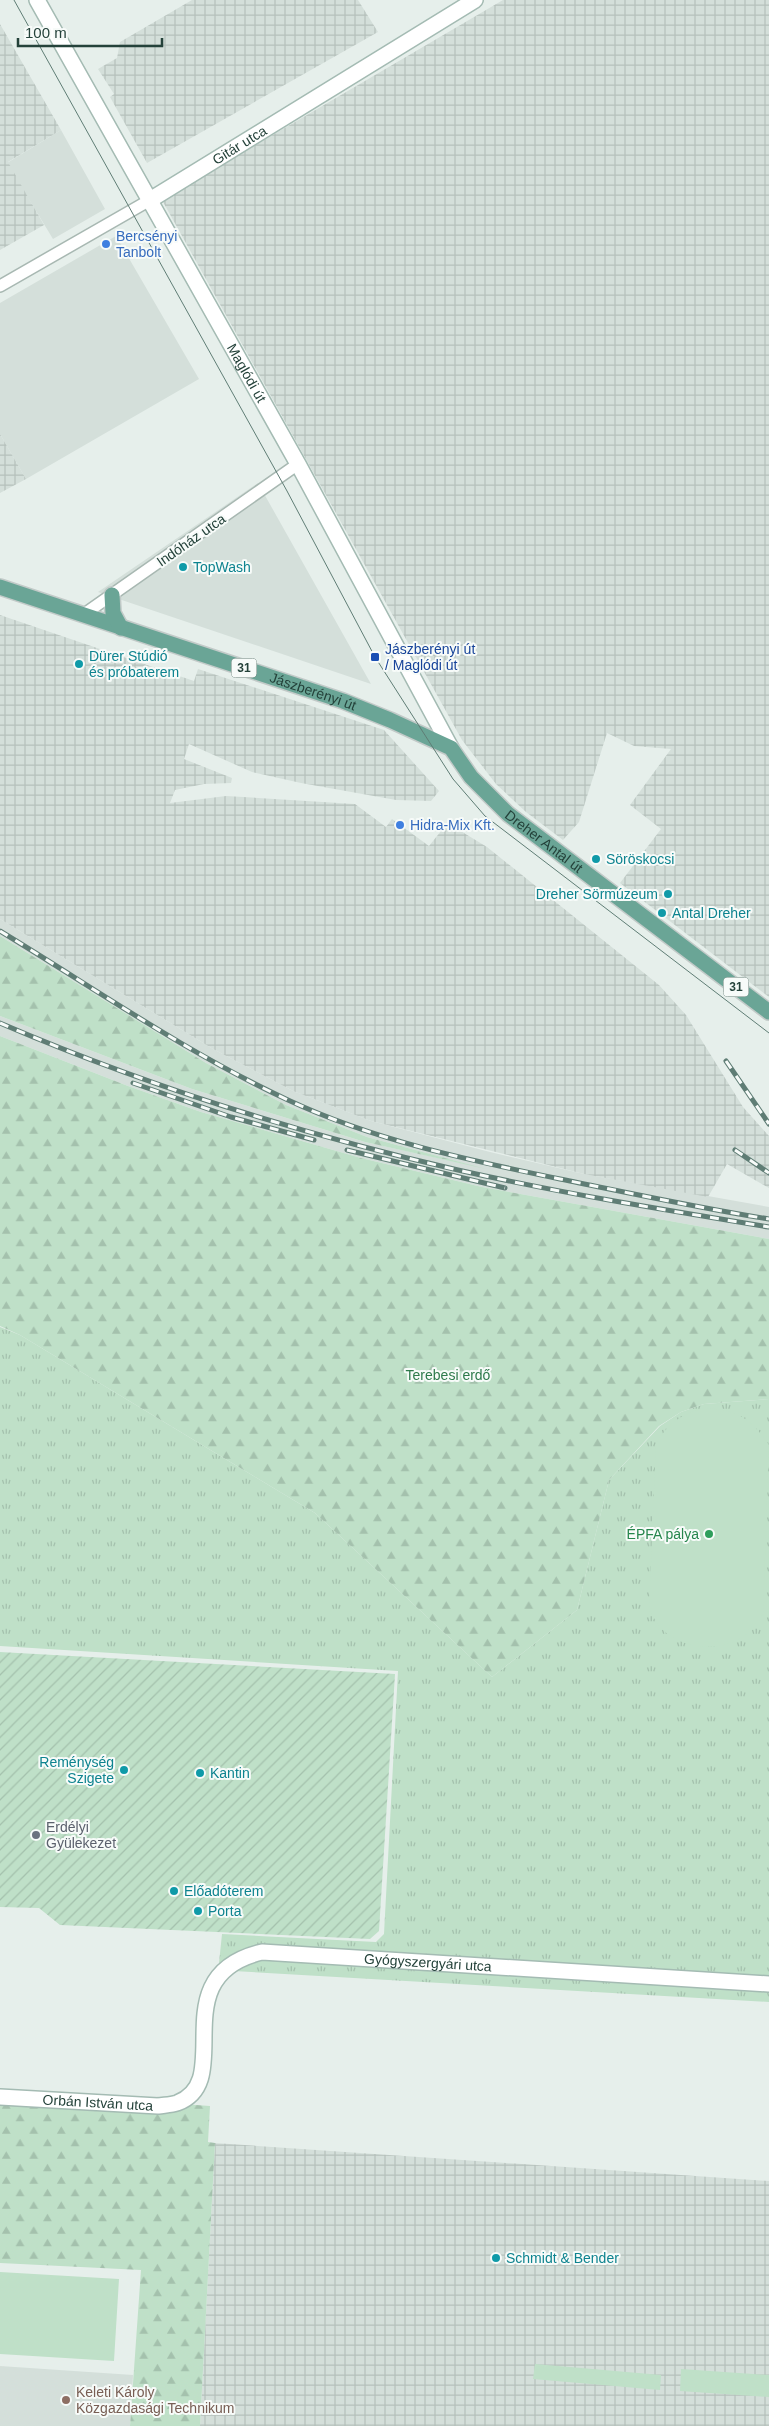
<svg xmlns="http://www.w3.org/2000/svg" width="769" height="2426" font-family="Arial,sans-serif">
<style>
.built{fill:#d4dfda}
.industrial{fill:url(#industrial-grid)}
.grass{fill:url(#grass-tufts)}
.forest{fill:url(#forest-firs)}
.park{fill:#bfe0c8}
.garden{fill:url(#garden-furrows)}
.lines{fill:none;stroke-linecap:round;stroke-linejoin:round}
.street-casing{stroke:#a8b8b2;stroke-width:14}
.secondary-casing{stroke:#a4bbb3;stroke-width:18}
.primary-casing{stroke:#c2cac8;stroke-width:18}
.street{stroke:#fff;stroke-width:11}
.secondary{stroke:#fff;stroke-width:15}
.primary{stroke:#6aa596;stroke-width:15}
.tram{stroke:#5f7d75;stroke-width:1}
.rail-casing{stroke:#5f7d75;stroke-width:5}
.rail{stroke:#f7fbf9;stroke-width:3;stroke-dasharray:9;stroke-linecap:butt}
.shop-dot{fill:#3f7fe0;stroke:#f7fbf9;stroke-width:2}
.culture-dot{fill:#0f9aa8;stroke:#f7fbf9;stroke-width:2}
.transit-dot{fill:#1a4fb4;stroke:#f7fbf9;stroke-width:2}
.leisure-dot{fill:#2e9e5b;stroke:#f7fbf9;stroke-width:2}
.worship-dot{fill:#6b7280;stroke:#f7fbf9;stroke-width:2}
.education-dot{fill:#8d6e63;stroke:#f7fbf9;stroke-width:2}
.labels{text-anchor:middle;stroke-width:4;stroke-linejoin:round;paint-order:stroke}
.shield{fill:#f7fbf9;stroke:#637a73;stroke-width:1}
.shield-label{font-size:12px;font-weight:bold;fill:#24423a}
.street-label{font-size:14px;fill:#24423a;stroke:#f7fbf9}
.shop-label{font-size:14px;fill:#366cbe;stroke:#f7fbf9;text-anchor:start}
.culture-label{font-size:14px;fill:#0d838f;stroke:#f7fbf9;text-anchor:start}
.transit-label{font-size:14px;fill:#164399;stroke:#f7fbf9;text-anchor:start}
.park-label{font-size:14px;fill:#2d7a4b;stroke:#f7fbf9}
.leisure-label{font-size:14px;fill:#27864d;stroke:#f7fbf9;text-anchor:end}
.worship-label{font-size:14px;fill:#5b616d;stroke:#f7fbf9;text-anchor:start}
.education-label{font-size:14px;fill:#785e54;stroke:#f7fbf9;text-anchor:start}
</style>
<defs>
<pattern id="industrial-grid" width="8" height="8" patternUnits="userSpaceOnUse" patternTransform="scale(1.25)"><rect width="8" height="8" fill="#d4dfda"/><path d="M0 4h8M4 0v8" fill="none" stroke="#b6c1bc"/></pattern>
<pattern id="grass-tufts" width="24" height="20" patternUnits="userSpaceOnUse" patternTransform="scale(1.25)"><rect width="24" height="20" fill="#bfe0c8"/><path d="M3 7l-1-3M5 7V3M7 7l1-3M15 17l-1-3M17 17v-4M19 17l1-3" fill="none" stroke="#a4c1ad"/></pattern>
<pattern id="forest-firs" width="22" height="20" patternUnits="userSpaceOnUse" patternTransform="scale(1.25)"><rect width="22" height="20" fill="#bfe0c8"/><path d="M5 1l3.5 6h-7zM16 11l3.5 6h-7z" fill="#a4c1ad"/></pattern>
<pattern id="garden-furrows" width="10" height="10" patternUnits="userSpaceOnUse" patternTransform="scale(1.25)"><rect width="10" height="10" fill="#bfe0c8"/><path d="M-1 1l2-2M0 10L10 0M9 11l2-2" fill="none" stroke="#a4c1ad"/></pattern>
</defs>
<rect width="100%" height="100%" fill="#e6efeb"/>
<path class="built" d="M61,130L105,209L53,239L7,163Z
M116,236L199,379L26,479L0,434V303Z
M258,483L371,684L98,592Z
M0,919L213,1049L293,1091L371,1121L490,1152L584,1174L769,1207V1239L482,1187L361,1158L201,1112L128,1086L0,1036V1016L192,1089L365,1142L470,1165L367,1137L286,1105L206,1063L0,936Z
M0,2366L133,2375L130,2426H0Z"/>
<path class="industrial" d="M192,0H358L378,32L147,163L110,97L114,94L98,69L117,58L120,42Z
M503,0H769V997L620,883L661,829L630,805L671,749L634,746L607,733L579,822L563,840L526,812L496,784L462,740L162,200Z
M0,24L61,130L8,162L44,225L0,250Z
M0,434L26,479L0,493Z
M0,615L194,681L198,669L384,730L439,791L431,801L396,800L301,783L252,772L189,744L184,759L232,778L231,783L204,784L175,790L170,803L226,796L355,804L386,827L392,819L429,846L445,826L459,830L487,847L659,985L686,1015L743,1107L769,1136V1188L727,1164L708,1197L584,1174L371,1121L293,1091L213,1049L0,919Z
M215,2143L769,2181V2426H200Z"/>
<path class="grass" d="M0,1327L20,1335L315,1513L492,1677L577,1610L609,1480L660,1426L681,1412L704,1404L769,1399V2002L233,1971L216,1992L222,1934L376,1942L384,1934L398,1671L0,1646Z"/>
<path class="forest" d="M0,936L206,1063L286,1105L367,1137L486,1169L365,1142L192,1089L0,1016Z
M0,1036L128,1086L201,1112L361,1158L482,1187L769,1239V1399L704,1404L681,1412L659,1426L609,1480L577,1610L492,1677L315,1513L20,1335L0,1326Z
M0,2091L210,2106L208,2142L215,2143L200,2426H130L141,2270L0,2263Z"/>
<path class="park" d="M703,1408C736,1409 751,1418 769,1445L763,1614C758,1620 754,1628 748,1633C724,1653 684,1651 662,1629C657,1624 653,1616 649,1610L656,1443C670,1422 679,1416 703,1408Z
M0,2272L119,2279L114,2361L0,2354Z
M535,2364L661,2375L660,2390L533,2379Z
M681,2369L769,2375V2397L680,2391Z"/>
<path class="garden" d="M0,1652L395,1674L379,1931L370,1939L60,1925L39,1908L0,1907Z"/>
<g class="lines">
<defs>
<path id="street" d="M0,286L150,200
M83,615L298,464"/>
<g id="secondary">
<path id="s1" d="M37,0L298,464L451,748"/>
<path id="s2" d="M150,200L475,0"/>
<path id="s3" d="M0,2097L158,2106C164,2105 171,2105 177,2103C238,2081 160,1976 262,1952L769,1984"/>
</g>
<g id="primary">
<path id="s4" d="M0,587L343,701L390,720L451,748L471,777L508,814L769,1012"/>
<path d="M112,595L113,613L121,628"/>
</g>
</defs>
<use href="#street" class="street-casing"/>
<use href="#secondary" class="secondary-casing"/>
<use href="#primary" class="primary-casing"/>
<use href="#street" class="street"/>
<use href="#secondary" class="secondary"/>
<use href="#primary" class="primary"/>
<path class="tram" d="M14,0L287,491L375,657L453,779L485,816L769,1033"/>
<defs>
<path id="rail" d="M0,931C94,988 187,1053 288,1100C373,1140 468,1160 560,1179C630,1193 699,1208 769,1219
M0,1023C147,1086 301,1134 458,1170C560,1193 665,1210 769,1227
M726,1061L769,1124
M133,1083L231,1117L314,1140
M347,1150L505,1188
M735,1150L769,1173"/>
</defs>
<use href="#rail" class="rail-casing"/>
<use href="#rail" class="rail"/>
</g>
<g class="shop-dot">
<circle cx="106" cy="244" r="5"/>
<circle cx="400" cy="825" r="5"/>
</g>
<g class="culture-dot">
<circle cx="183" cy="567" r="5"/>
<circle cx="79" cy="664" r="5"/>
<circle cx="596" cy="859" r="5"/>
<circle cx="668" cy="894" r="5"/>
<circle cx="662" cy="913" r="5"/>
<circle cx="124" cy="1770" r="5"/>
<circle cx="200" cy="1773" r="5"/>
<circle cx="174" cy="1891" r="5"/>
<circle cx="198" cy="1911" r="5"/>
<circle cx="496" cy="2258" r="5"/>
</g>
<rect class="transit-dot" x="370" y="652" width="10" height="10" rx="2.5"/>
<circle class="leisure-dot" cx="709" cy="1534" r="5"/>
<circle class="worship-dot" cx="36" cy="1835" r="5"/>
<circle class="education-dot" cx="66" cy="2400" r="5"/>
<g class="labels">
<g class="shield">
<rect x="231.5" y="658.5" width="25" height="19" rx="4"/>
<rect x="723.5" y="977.5" width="25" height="19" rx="4"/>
</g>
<g class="shield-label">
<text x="244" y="672">31</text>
<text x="736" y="991">31</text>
</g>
<g class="street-label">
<text dy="5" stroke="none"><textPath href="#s2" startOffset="105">Gitár utca</textPath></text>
<text dy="5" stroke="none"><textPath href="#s1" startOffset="428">Maglódi út</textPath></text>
<text transform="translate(191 540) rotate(-35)" y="5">Indóház utca</text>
<text dy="5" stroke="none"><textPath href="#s4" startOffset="330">Jászberényi út</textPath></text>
<text dy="5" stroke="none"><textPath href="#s4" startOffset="612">Dreher Antal út</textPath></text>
<text dy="5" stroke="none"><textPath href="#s3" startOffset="535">Gyógyszergyári utca</textPath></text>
<text dy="5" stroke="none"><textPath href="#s3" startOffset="98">Orbán István utca</textPath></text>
</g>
<g class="shop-label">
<text x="116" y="241">Bercsényi<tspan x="116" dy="16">Tanbolt</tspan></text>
<text x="410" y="830">Hidra-Mix Kft.</text>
</g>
<g class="culture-label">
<text x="193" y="572">TopWash</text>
<text x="89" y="661">Dürer Stúdió<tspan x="89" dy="16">és próbaterem</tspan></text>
<text x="606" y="864">Söröskocsi</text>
<text x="658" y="899" text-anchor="end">Dreher Sörmúzeum</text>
<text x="672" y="918">Antal Dreher</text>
<text x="114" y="1767" text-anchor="end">Reménység<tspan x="114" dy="16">Szigete</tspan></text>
<text x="210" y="1778">Kantin</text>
<text x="184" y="1896">Előadóterem</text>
<text x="208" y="1916">Porta</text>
<text x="506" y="2263">Schmidt &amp; Bender</text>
</g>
<g class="transit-label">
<text x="385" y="654">Jászberényi út<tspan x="385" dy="16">/ Maglódi út</tspan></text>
</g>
<g class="park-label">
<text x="448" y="1380">Terebesi erdő</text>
</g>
<g class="leisure-label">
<text x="699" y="1539">ÉPFA pálya</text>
</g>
<g class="worship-label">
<text x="46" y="1832">Erdélyi<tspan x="46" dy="16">Gyülekezet</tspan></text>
</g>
<g class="education-label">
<text x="76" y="2397">Keleti Károly<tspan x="76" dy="16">Közgazdasági Technikum</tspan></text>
</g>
</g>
<path d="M18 38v8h144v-8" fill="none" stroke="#24423a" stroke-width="2.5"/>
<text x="25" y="38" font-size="15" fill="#24423a" stroke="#f7fbf9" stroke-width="4" paint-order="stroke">100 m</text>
</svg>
